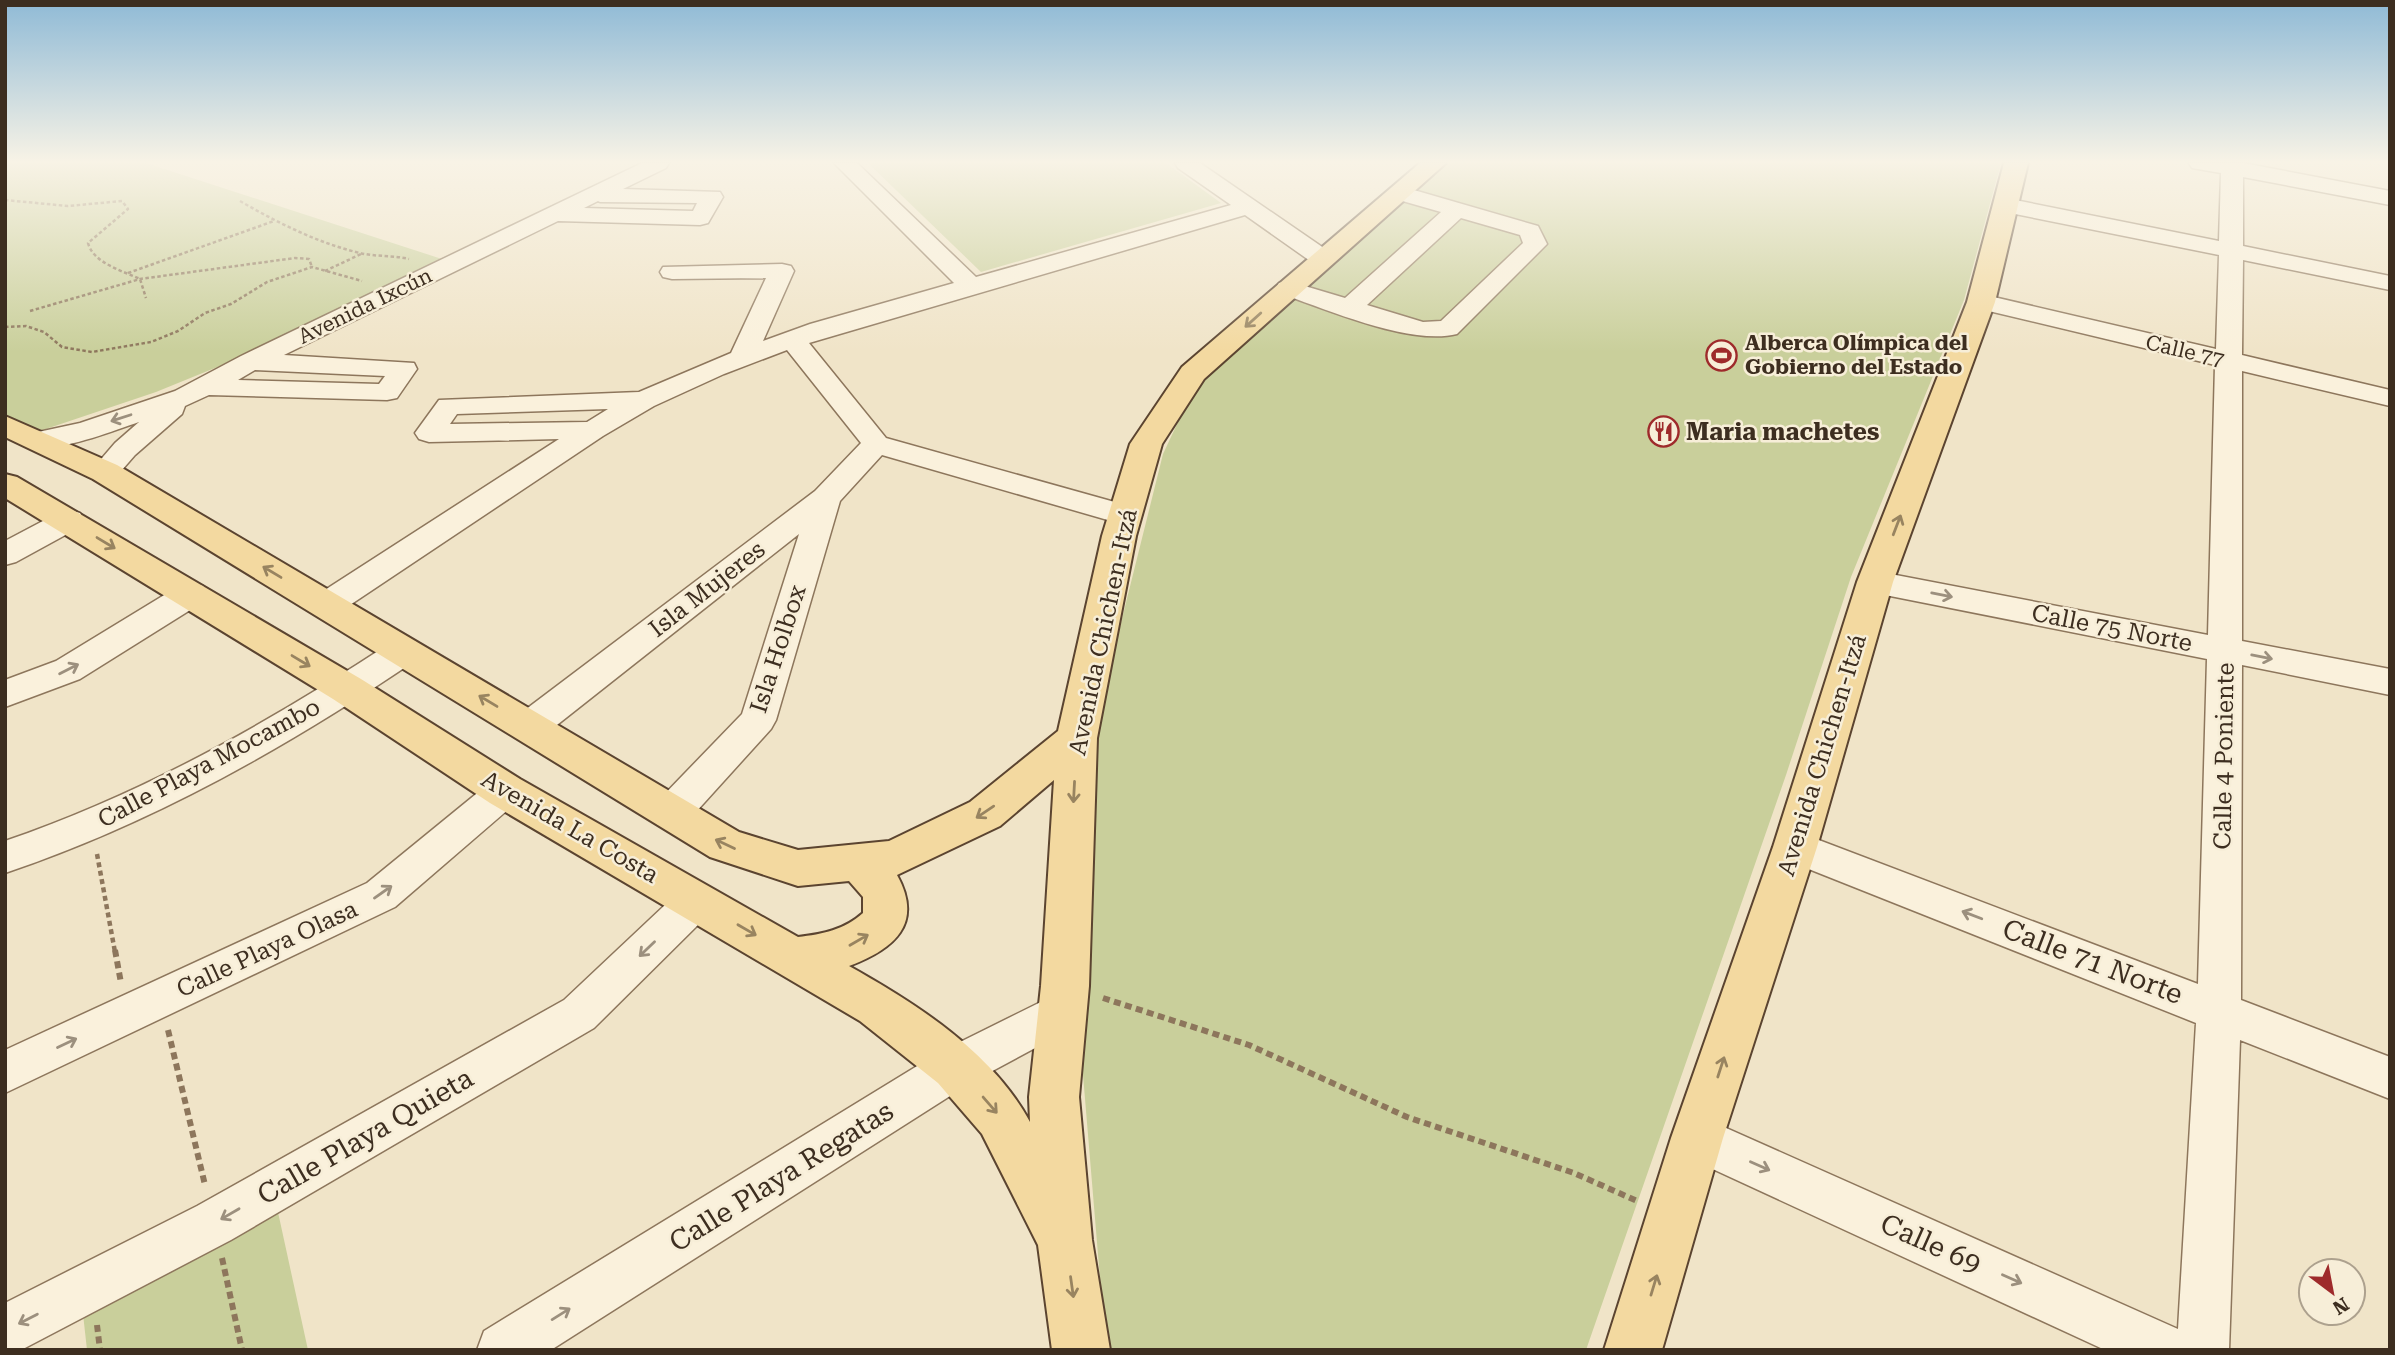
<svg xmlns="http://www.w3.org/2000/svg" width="2395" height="1355" font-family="'Roboto Serif',serif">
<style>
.green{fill:#c9cf9b}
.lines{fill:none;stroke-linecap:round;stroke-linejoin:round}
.minor-casing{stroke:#8d765c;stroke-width:3}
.major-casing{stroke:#5b4430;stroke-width:4}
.path-far2{stroke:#8d765c;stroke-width:2.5;stroke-dasharray:3.5 2.5;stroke-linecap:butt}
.path-far1{stroke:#8d765c;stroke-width:4.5;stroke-dasharray:5 3.5;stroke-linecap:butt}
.path{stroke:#8d765c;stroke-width:6;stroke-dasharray:7 4.5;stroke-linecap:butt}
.minor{fill:#faf1dc;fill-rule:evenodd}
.major{fill:#f3d9a0;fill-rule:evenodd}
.oneway{stroke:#988460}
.oneway2{stroke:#9c907e}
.labels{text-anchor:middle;stroke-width:5;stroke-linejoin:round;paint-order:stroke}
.far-street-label{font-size:21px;fill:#3d2e20;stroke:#f7eed8}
.far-poi-label{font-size:21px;font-weight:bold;fill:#3d2e20;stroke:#f7eed8;text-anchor:start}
.poi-label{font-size:24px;font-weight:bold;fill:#3d2e20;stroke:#f7eed8;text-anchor:start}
.street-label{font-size:24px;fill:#3d2e20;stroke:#f7eed8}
.near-street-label{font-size:28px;fill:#3d2e20;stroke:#f7eed8}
</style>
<rect width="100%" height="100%" fill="#f0e4c8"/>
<path class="green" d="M9,163H146L445,260L259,350L156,392L34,433L5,414V164Z
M868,163H1166L1221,203L981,272Z
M1449,163H2001L1964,300L1851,577L1786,775L1586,1350H1106L1079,1027L1093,735L1163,454L1178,422L1205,376Z
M276,1203L308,1350H87L82,1305Z"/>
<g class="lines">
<defs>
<path id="minor" d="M642,163H669L666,168L623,189L720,192L723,197L708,223L700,225L558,221L284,355L414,363L417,369L397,398L387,400L209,395L185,406L182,414L135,455L115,478L105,481L95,478L90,472L115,443L139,422C110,432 58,453 29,446L25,440L29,434L80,423L175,391L241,356ZM598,201L600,202L697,203L693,211L584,208ZM255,370L385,376L379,384L238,380Z
M834,163H857L976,277L1231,205L1178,168L1175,163H1200L1331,253L1334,258L1331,263L1322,265L1313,263L1245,215L809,343L886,438L1136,508L1140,515L1136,522L1125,525L882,455L840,501L776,720L771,729L685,824L671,828L657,824L652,813L657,802L742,714L799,534L543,736L530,740L517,736L512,726L517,716L815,491L861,443L787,350L724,374L654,406L603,436L338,613L326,616L314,613L309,605L314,597L559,439L429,442L419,439L415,433L439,400L639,392L731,353L766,278L672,279L663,277L660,272L663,267L782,264L791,266L794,271L763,341L810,324L954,283ZM608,409L587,422L450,424L457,414Z
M2189,163H2243L2390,191V205L2243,177V246L2390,276V290L2243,260L2242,355L2390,390V406L2242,371V641L2390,669V695L2242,665L2241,1000L2390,1057V1099L2240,1040L2229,1350H2105L1680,1154L1673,1138L1680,1122L1697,1115L2178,1329L2196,1023L1781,858L1775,847L1781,836L1795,831L2198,984L2207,659L1875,593L1864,590L1859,582L1864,574L1875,571L2208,635L2215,365L1972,307L1968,302L1972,297L1981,294L2216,349L2219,255L2005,212L1997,210L1994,205L1997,200L2005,198L2219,241L2221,173L2192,168Z
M1400,186L1538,226L1547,244L1457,334C1410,346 1326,309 1279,293L1276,288L1279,283L1288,281L1345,298L1441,212L1392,198L1389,193L1392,188ZM1461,218L1520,235L1523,243L1441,321L1423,322L1367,305Z
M69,510L80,513L84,520L80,527L16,562L5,565V541L58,513Z
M191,583L203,586L207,594L203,602L80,679L5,707V680L56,661L179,586Z
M404,639L416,642L421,651L416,660C287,747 153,823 5,873V841C143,794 270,722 392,642Z
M505,776L518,781L524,791L518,801L395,907L5,1093V1050L367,883L492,781Z
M696,884L710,889L716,901L710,913L594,1028L231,1240L23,1349L5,1350V1303L197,1206L564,1000L682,889Z
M1063,991L1078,997L1085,1011L1078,1025L972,1082L551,1350H477L484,1331L940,1052Z"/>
<path id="major" d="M1420,163H1446L1204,379L1162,444L1136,536L1097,738L1089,986L1079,1097L1092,1240L1110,1350H1052L1038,1245L982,1134L938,1083L860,1021L490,803L333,699L5,498V474L17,477L361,679L520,779L798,937C823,934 844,930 863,913V897L849,881L798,886L710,857L93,479L5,437V416L117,465L739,832L798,850L889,841L970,802L1058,731L1102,536L1130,444L1182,367ZM1054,780L1041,986L1029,1097L1030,1122C992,1052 917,1004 849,966C894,949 924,924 897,875L1000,826Z
M2004,163H2028L1995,302L1893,582L1817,847L1723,1138L1662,1350H1604L1671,1138L1773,847L1857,582L1967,302Z"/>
</defs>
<use href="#minor" class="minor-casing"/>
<use href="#major" class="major-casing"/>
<path class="path-far2" d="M5,200L68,206L122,201L128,209L88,243C93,263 123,271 140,279L146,298
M240,201C278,223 318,243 360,253C376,257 393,255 409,259
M325,271L361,254
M128,273L274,221
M30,311L140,279L295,258L309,259L312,267
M5,327L26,326L44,332L62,347L92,352L151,342L178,331L205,313L231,304L267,282L312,267L362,281"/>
<path class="path-far1" d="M97,854L115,952"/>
<path class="path" d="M115,950L121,983
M1103,998L1249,1045L1407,1117L1574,1173L1637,1201
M168,1030L205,1185
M222,1258L242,1350
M97,1325L100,1350"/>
<use href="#minor" class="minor"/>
<use href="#major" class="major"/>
</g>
<defs><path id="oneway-shaft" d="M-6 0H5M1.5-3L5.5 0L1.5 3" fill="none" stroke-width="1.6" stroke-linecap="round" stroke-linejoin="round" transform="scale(1.75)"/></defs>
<g class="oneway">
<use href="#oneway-shaft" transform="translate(1253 320) rotate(138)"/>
<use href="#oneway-shaft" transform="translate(1897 525) rotate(-69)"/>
<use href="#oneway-shaft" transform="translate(106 543) rotate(31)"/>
<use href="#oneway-shaft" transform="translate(272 572) rotate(-149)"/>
<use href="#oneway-shaft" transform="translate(301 661) rotate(31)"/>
<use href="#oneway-shaft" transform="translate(488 701) rotate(-149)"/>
<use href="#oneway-shaft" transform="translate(1074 792) rotate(93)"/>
<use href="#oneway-shaft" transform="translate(985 812) rotate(146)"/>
<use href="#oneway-shaft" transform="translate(725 844) rotate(-155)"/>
<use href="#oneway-shaft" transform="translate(747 930) rotate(30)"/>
<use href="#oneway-shaft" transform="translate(859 940) rotate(-30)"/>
<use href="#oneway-shaft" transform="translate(1721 1067) rotate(-72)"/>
<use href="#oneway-shaft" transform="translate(990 1105) rotate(49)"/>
<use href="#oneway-shaft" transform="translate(1654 1285) rotate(-73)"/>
<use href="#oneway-shaft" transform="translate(1072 1287) rotate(82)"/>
</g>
<g class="oneway2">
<use href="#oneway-shaft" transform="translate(121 418) rotate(162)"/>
<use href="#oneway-shaft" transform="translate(1942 595) rotate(11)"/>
<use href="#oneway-shaft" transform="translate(2262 657) rotate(11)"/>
<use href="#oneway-shaft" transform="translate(69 669) rotate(-27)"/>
<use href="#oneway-shaft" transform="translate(383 892) rotate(-35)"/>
<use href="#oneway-shaft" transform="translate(1972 915) rotate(-159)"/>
<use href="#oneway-shaft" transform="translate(647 949) rotate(136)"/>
<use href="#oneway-shaft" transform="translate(67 1043) rotate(-25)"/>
<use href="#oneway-shaft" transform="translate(1760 1166) rotate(24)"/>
<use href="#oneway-shaft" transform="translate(230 1214) rotate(150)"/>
<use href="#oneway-shaft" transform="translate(2012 1279) rotate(24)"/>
<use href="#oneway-shaft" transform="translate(561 1314) rotate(-32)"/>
<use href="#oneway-shaft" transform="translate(28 1319) rotate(153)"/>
</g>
<linearGradient id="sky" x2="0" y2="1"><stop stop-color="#8fbad6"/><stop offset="0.46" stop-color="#f8f3e6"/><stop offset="1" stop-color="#f8f3e6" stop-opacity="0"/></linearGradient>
<rect width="2395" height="352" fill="url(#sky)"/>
<defs>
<symbol id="stadium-ring" viewBox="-11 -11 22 22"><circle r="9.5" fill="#f7eed8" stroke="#9e2a2b" stroke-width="1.5"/><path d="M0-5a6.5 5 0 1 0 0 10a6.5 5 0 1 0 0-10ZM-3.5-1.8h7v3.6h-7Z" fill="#9e2a2b"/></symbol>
<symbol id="restaurant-ring" viewBox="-11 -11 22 22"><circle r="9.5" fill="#f7eed8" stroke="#9e2a2b" stroke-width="1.5"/><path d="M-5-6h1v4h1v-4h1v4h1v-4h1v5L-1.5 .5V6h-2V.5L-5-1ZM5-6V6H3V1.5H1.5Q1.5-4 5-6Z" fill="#9e2a2b"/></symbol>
</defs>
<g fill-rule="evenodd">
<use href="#stadium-ring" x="1704" y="338" width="35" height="35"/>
<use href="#restaurant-ring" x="1646" y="414" width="35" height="35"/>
</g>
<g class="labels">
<g class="far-street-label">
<text transform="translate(365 306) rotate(-26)" y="7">Avenida Ixcún</text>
<text transform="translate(2185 351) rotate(13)" y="7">Calle 77</text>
</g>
<g class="far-poi-label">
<text x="1745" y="350">Alberca Olímpica del<tspan x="1745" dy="24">Gobierno del Estado</tspan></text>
</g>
<g class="poi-label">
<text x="1686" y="440">Maria machetes</text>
</g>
<g class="street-label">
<text transform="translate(707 589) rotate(-38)" y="8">Isla Mujeres</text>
<text transform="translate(2112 628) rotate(11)" y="8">Calle 75 Norte</text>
<text transform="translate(1103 632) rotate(-78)" y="8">Avenida Chichen-Itzá</text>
<text transform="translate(778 649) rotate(-72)" y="8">Isla Holbox</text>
<text transform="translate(1822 755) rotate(-73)" y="8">Avenida Chichen-Itzá</text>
<text transform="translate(2224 756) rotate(-89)" y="8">Calle 4 Poniente</text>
<text transform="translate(209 763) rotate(-28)" y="8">Calle Playa Mocambo</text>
<text transform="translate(570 827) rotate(30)" y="8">Avenida La Costa</text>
<text transform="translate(267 949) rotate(-25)" y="8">Calle Playa Olasa</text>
</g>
<g class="near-street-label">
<text transform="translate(2093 961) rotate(21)" y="10">Calle 71 Norte</text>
<text transform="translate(365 1136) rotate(-30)" y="10">Calle Playa Quieta</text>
<text transform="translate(781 1176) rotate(-32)" y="10">Calle Playa Regatas</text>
<text transform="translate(1931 1243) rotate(24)" y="10">Calle 69</text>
</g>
</g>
<rect width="2395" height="1355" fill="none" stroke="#3d2e20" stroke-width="14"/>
<g transform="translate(2332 1292) rotate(148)"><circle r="33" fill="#f7eed8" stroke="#ada18e" stroke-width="2"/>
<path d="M0-5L12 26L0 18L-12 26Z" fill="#9e2a2b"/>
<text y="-10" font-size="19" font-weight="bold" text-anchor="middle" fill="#3d2e20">N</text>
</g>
</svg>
